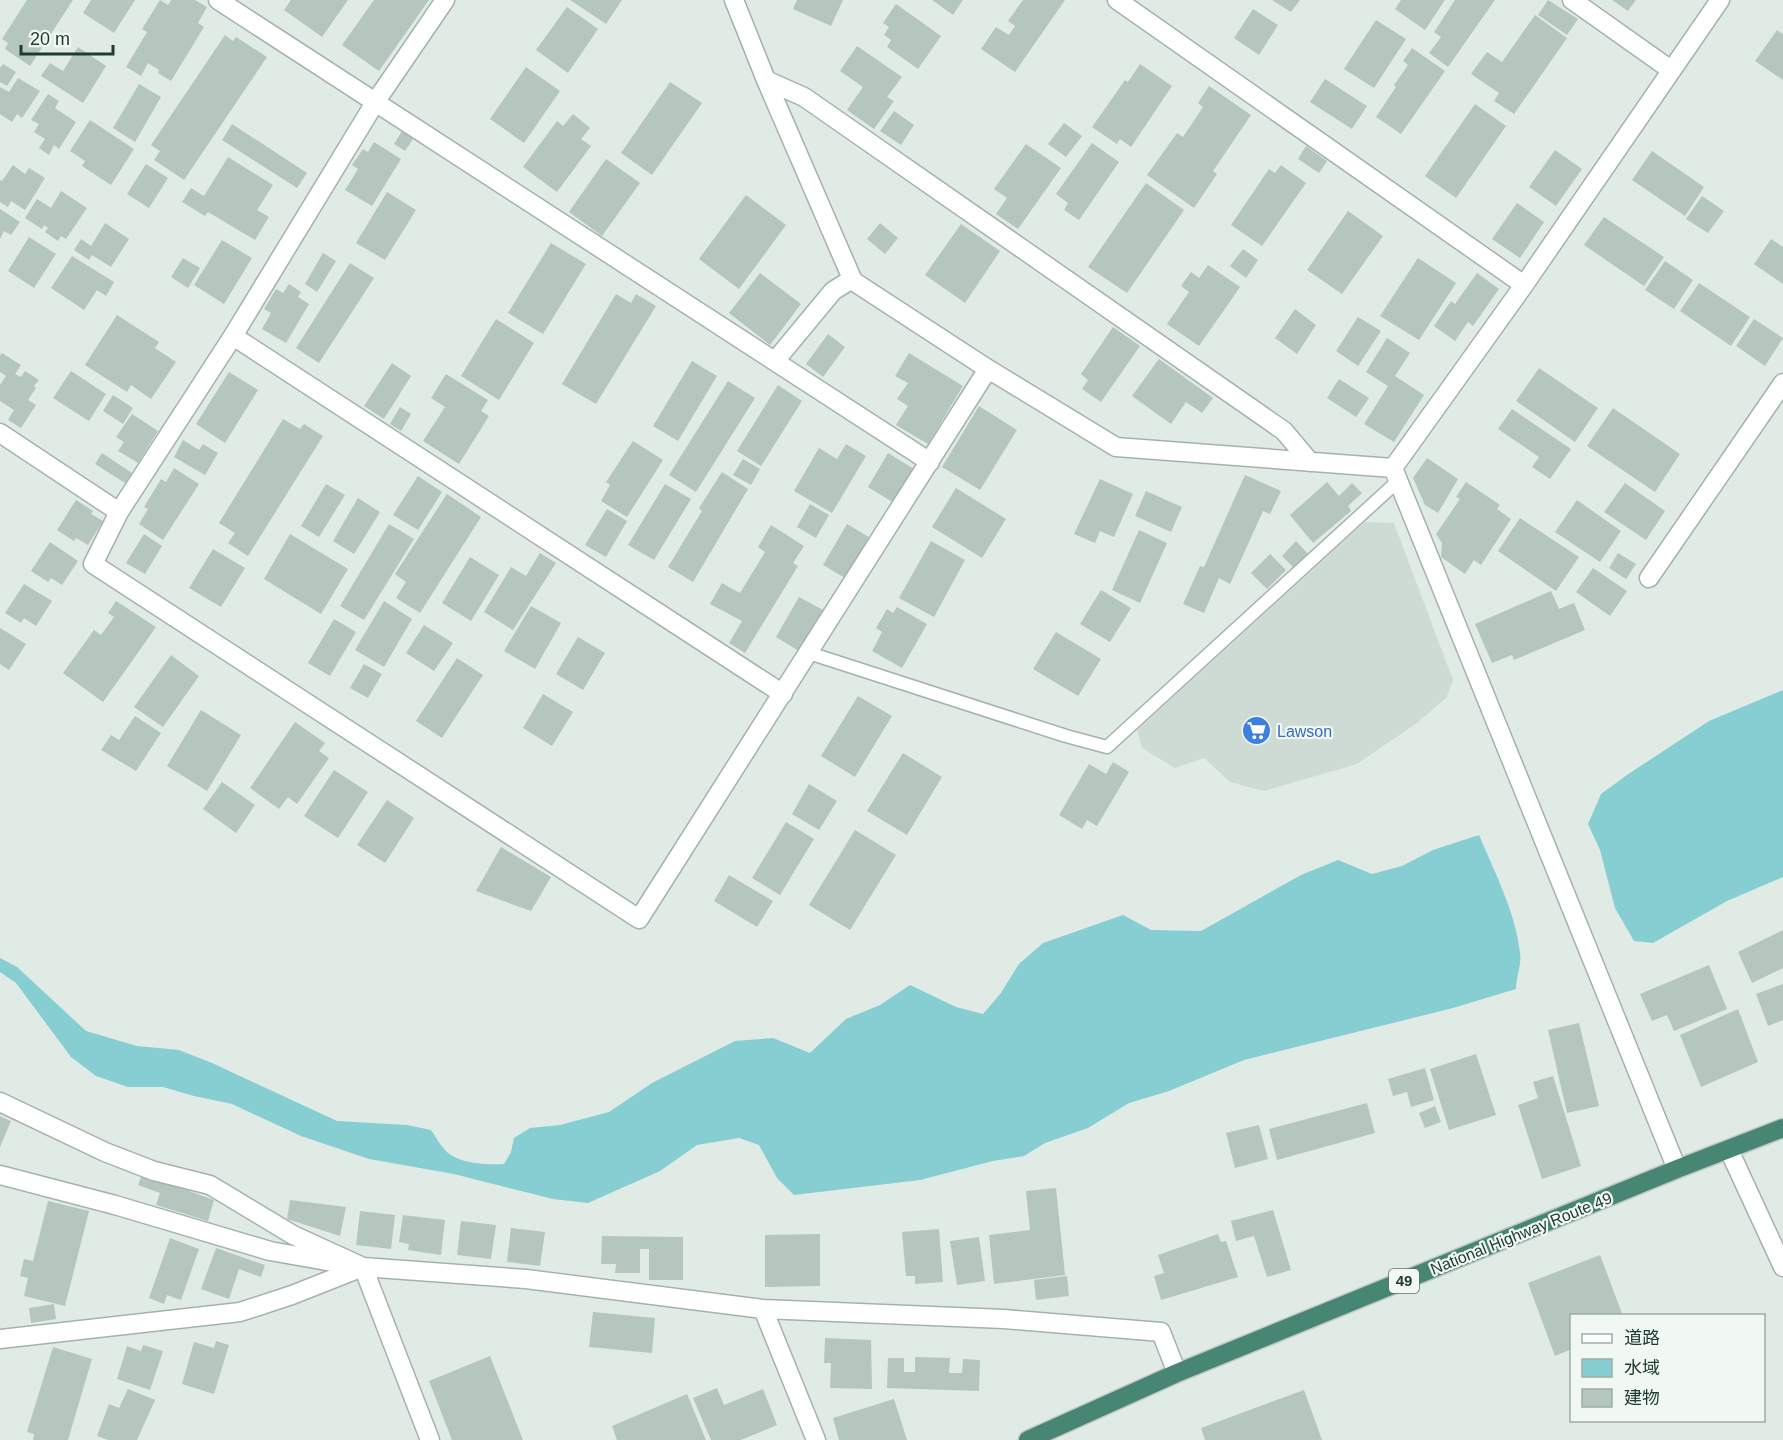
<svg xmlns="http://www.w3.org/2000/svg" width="1783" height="1440" font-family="Helvetica,'Noto Sans JP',sans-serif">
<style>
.built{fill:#cedbd4}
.water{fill:#86ced2}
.building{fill:#b5c6be}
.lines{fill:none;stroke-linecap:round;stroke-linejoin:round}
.service-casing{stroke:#a3b3ac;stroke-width:15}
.minor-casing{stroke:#a3b3ac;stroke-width:21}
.tertiary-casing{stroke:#a3b3ac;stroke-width:21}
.trunk-casing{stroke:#c1c8c6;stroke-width:21}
.service{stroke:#fff;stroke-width:12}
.minor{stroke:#fff;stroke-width:18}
.tertiary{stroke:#fff;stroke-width:18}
.trunk{stroke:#478672;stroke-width:18}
.labels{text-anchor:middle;stroke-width:4.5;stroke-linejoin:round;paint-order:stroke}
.shield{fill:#f1f8f4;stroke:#5f746c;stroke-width:1.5}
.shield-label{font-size:15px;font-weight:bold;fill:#203c32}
.shop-label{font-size:16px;fill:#366cbe;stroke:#f1f8f4;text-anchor:start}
.street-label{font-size:16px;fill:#203c32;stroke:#f1f8f4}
</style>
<rect width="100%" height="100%" fill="#e0ebe5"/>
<path class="built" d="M1365,522L1394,523L1453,680L1446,698L1417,723L1357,764L1264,791L1230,782L1204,758L1175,768L1142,748L1137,730Z"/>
<path class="water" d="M1783,690V877L1727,901L1653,943L1634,941L1615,908L1600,850L1588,824L1601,794L1627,775L1709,721Z
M1479,835C1494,871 1516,913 1520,953C1522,964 1516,977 1516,989L1453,1008L1244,1060L1169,1091L1129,1103L1088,1128L1045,1143L1024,1156L993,1161L920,1180L794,1195L777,1178L759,1145L739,1138L697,1145L660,1171L588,1203L553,1199L454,1174L369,1159L301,1136L232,1104L194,1096L163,1087H128L96,1076L71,1057L16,983L0,972V958L17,967L86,1031L137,1046L179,1050L212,1063L337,1121L407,1125L431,1130C436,1137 441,1147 448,1153C461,1164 488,1165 504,1164L511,1152L514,1138L530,1128L560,1125L609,1112L652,1083L735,1041L773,1038L810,1053L846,1019L880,1005L910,985L956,1007L983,1014L1001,993L1019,964L1043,943L1123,915L1151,930L1201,931L1301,875L1338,860L1372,874L1402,866L1433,850Z"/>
<path class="building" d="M27,0H73L30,66L5,49L8,43L2,39Z
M91,0H135L114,33L83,13Z
M160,0L168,5L171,0H195L207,7L198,23L204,27L171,81L158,73L159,70L148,63L141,76L126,67L147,32L142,29Z
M291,0H348L322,37L284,10Z
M374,0H429L379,71L342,45Z
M570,0H622L606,24Z
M797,0H843L831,26L793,9Z
M932,0H963L953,15Z
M1023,0H1065L1015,72L981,49L996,27L1009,35L1015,26L1008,21Z
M1272,0H1300L1291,12Z
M1401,0H1445L1425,30L1395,9Z
M1455,0H1495L1448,67L1429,53L1441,37L1434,32Z
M1548,0L1578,19L1567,35L1538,15Z
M1612,0H1636L1628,11Z
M896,4L941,36L918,69L887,47L891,40L884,35L889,27L883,23Z
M567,7L598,29L568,73L536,50Z
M1253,9L1278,25L1259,55L1234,38Z
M1535,15L1567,38L1514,114L1494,101L1499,93L1471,74L1487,52L1502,62Z
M1376,20L1406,39L1374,88L1344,69Z
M1777,30L1783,34V80L1755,61Z
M225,35L233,41L236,37L267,57L184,180L154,160L160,151L151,145Z
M857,46L902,77L887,97L894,101L874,129L847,110L863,87L840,71Z
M78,47L106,66L83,103L41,76L50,63L63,71Z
M1412,48L1445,71L1401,134L1376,117L1396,87L1394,85L1408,65L1403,61Z
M3,64L16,72L7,86L0,82V68Z
M1140,64L1172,86L1131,147L1120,139L1117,144L1092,127L1125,80L1128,82Z
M526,67L560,91L524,143L490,119Z
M18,78L40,91L22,118L17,114L12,122L0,114V87L9,92Z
M1325,79L1367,106L1352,129L1310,102Z
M670,82L702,103L652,175L621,153Z
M139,84L161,97L135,142L113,128Z
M1209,86L1251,115L1213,171L1217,174L1194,208L1147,175L1177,133L1183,137L1203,107L1198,103Z
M48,94L59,101L55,108L76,122L59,149L54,145L49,155L39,148L45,139L34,132L39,124L31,120Z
M1475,104L1506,126L1456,198L1425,176Z
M894,111L914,125L901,145L880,131Z
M573,114L590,128L581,139L591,146L557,192L523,167L557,121L563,126Z
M90,120L134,149L111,185L82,166L85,161L70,151Z
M1064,123L1082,136L1066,157L1048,144Z
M232,124L307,173L297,188L222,140Z
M402,131L413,139L405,151L394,144Z
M374,142L401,159L372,206L345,190L358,169L352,165L363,149L368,152Z
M1092,143L1119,162L1079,220L1064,210L1068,203L1056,194Z
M1026,144L1061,168L1018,229L996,214L1007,198L994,189Z
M1306,146L1327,161L1319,173L1298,159Z
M1555,150L1582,169L1556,206L1529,187Z
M1652,151L1704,187L1685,216L1632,180Z
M228,157L273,185L257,210L269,217L255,240L208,212L205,216L182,202L191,188L204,196Z
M606,159L640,183L602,236L569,212Z
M146,164L168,178L149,208L127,194Z
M13,165L25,174L29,168L45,178L25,210L11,201L8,207L0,202V180L2,181Z
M1281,165L1306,183L1262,246L1231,225L1269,169L1275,173Z
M1146,183L1184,210L1127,293L1088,267Z
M61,191L87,208L66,239L61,236L58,241L45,232L48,228L44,225L42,229L25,218L37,199L51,208Z
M387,192L416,210L385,260L356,243Z
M746,195L786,225L739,289L699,259Z
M1702,196L1724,211L1708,233L1686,219Z
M1517,203L1544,222L1520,258L1492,239Z
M0,209L20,222L11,235L4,231L0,239Z
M1348,211L1383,236L1342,294L1307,270Z
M1604,217L1664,257L1644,286L1584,245Z
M105,223L129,239L111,267L92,255L89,260L74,250L81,239L91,246Z
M880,223L898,238L885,254L867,239Z
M961,224L1000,251L965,303L925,275Z
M29,237L56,254L34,288L8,271Z
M1771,239L1783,247V284L1754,264Z
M222,240L252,258L224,304L194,285Z
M551,243L586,264L543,334L508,313Z
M1243,249L1258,260L1246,278L1230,266Z
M323,253L336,261L317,292L305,284Z
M72,256L114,282L106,296L97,290L84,310L51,288Z
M183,258L200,268L188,288L171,277Z
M1418,258L1456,283L1419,340L1380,316Z
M1665,261L1693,280L1674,309L1645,290Z
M350,263L374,278L319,363L296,348Z
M1208,265L1240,287L1199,346L1167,324L1189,292L1181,286L1191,272L1199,278Z
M760,273L801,304L770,345L729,313Z
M1477,273L1499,289L1473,326L1468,322L1455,341L1434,326L1451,301L1455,304Z
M1699,283L1750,317L1731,346L1680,311Z
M289,284L301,292L298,297L309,304L286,343L262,329L271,313L264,309L276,289L283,293Z
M616,294L631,303L636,294L656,306L596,404L562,384Z
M1295,309L1316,325L1297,354L1275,338Z
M117,315L159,342L155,348L176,362L151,399L131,385L127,392L85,365Z
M1358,317L1381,331L1358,366L1336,351Z
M496,319L534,343L499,400L461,376Z
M1754,319L1783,338L1765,366L1736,346Z
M1113,327L1140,346L1101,402L1082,389L1088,380L1081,374Z
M828,334L845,347L823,377L806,364Z
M1387,338L1410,353L1395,376L1424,395L1394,442L1364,424L1388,386L1366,372Z
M2,353L21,365L15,374L21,377L25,371L39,380L34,386L36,388L28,400L36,405L21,428L8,420L14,410L0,401V385L6,376L0,372V355Z
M909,353L963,386L928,444L896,425L908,406L897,399L908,383L895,376Z
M1159,359L1213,398L1202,413L1186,402L1171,424L1132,396Z
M692,361L717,376L678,441L653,426Z
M392,363L411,376L384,419L364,406Z
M1539,368L1598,408L1575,442L1516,401Z
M71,371L106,394L89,421L53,398Z
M229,372L258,390L225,443L196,424Z
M446,374L488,400L481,411L489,416L459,464L423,441L445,407L431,398Z
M1339,379L1369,398L1356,417L1327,398Z
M728,381L755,398L696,492L669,475Z
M778,385L802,401L761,466L737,451Z
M113,395L133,408L123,424L103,411Z
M979,406L1017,430L980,490L942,467Z
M400,407L411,414L401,431L390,424Z
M1613,408L1680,454L1655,492L1587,446Z
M1512,409L1571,449L1550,479L1532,467L1539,457L1498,429Z
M132,414L158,431L138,463L118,451L124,442L116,437Z
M283,419L300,429L304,424L323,436L248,556L228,543L235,533L219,523Z
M183,440L199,450L203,444L218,453L205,475L174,457Z
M633,441L663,460L627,517L601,501L610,485L606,482Z
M846,444L866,456L832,513L794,491L819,448L837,459Z
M102,453L132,473L125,483L95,464Z
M888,453L914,469L894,503L868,487Z
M1427,458L1458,479L1438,513L1425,505L1413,478Z
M743,459L760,469L751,485L733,475Z
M174,468L199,484L163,540L139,524L148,509L144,507L161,479L166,482Z
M722,472L748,489L693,582L668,567L702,511L699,508Z
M1245,475L1281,491L1270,514L1263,511L1230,584L1219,578L1204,613L1183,604L1200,566L1204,567Z
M418,476L442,492L418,530L393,515Z
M1100,479L1133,494L1114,537L1100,531L1095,543L1074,534Z
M1327,482L1339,496L1352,483L1362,493L1348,506L1351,511L1313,543L1290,515Z
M1466,482L1500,505L1497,509L1511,519L1481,565L1474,560L1465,574L1441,557L1442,543L1436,534L1460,499L1456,497Z
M1625,483L1665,511L1646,540L1604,512Z
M326,484L345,495L319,537L301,526Z
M665,484L691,499L654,560L628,545Z
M956,488L1006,519L982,558L932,527Z
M1146,491L1182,507L1171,532L1135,516Z
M447,494L481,517L420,613L396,598L406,582L395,574Z
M358,498L380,512L354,554L333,541Z
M76,500L93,511L91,514L103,521L88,545L76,538L74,541L57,530Z
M1577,500L1621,531L1600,562L1555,532Z
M810,504L829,515L816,538L797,527Z
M607,509L627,521L606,557L585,545Z
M1520,518L1579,557L1556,591L1498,551Z
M389,524L414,539L364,620L340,606Z
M847,524L869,537L845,578L823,565Z
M771,525L804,546L793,563L798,566L745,653L729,643L742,621L710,604L722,583L740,593L765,552L758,547Z
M1139,530L1167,543L1140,603L1112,590Z
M144,534L162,546L145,574L126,563Z
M290,534L348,569L321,614L264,579Z
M931,541L965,560L934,617L899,598Z
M1296,541L1308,554L1294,568L1282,556Z
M50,542L78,561L62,585L51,578L48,582L31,571Z
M213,549L245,568L221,607L189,588Z
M540,553L556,563L513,630L484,612L511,567L526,576Z
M1618,553L1636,564L1626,579L1609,568Z
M1270,554L1286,570L1267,589L1251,573Z
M470,557L499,575L471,621L442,603Z
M1593,568L1627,591L1610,616L1576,592Z
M24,584L52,601L36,626L24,618L21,623L5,613Z
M1101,590L1131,608L1110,642L1080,624Z
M1551,591L1559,609L1574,603L1585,630L1514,660L1512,655L1492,663L1475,624Z
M799,597L823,610L799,651L776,637Z
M116,601L156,627L103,702L63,673L94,630L101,635L114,617L108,613Z
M384,601L412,619L384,667L355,650Z
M531,606L561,623L535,669L504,651Z
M897,607L927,624L902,668L872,651L882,632L876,628L887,609L893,613Z
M334,619L356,632L330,676L308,663Z
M424,625L453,643L434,671L406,653Z
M0,628L26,644L9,670L0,664Z
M1056,632L1101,659L1078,696L1033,669Z
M578,637L605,653L583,690L556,674Z
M171,655L199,676L163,727L134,707Z
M457,658L483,675L442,738L416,721Z
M364,664L382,674L368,698L350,688Z
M543,694L573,712L552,746L523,728Z
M858,696L892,716L855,777L821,756Z
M201,710L241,735L207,791L167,766Z
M135,716L161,733L136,771L101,750L111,735L119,740Z
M295,722L325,743L319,751L329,758L297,804L288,797L279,809L250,788Z
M903,753L942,777L907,835L867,811Z
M1113,762L1129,772L1097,826L1087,820L1082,829L1059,815L1089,764L1106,774Z
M334,770L368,792L338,838L304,816Z
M222,782L255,805L236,833L203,809Z
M809,784L837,801L819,830L792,814Z
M387,800L414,818L385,863L357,845Z
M786,822L814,839L780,895L752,878Z
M855,830L896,855L850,930L809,905Z
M501,847L551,877L531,911L476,891Z
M729,875L773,901L757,927L714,901Z
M1783,930V968L1752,983L1738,952Z
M1709,965L1727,1009L1674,1031L1667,1015L1652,1021L1640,994Z
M1783,984V1020L1768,1026L1756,994Z
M1738,1009L1758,1062L1701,1087L1680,1035Z
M1579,1023L1599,1106L1567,1113L1548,1030Z
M1476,1054L1496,1115L1449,1130L1430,1069Z
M1425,1068L1434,1100L1411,1107L1407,1092L1393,1096L1388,1079Z
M1553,1076L1581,1166L1542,1179L1518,1105L1538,1098L1533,1082Z
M1367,1103L1375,1133L1277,1160L1269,1129Z
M1435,1106L1441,1122L1425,1128L1419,1113Z
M0,1116L11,1121L0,1147Z
M1259,1125L1268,1159L1235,1168L1226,1133Z
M142,1174L214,1200L208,1221L156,1205L160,1193L138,1185Z
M1056,1188L1065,1275L994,1284L989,1235L1030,1230L1026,1191Z
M290,1200L346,1207L340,1236L287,1219Z
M48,1201L89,1211L65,1306L24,1296L28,1278L20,1276L24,1259L33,1261Z
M1273,1210L1291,1270L1267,1277L1254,1236L1236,1241L1231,1221Z
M360,1211L395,1215L391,1249L356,1245Z
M403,1215L445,1220L441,1255L408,1250L409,1244L399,1242Z
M461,1221L496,1225L491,1259L457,1255Z
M511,1228L545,1232L540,1266L507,1262Z
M939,1229L943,1282L915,1284V1276H906L902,1232Z
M820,1234V1286L765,1287V1235Z
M1218,1234L1221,1242L1226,1241L1238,1277L1161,1300L1154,1276L1164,1273L1158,1255Z
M602,1236L683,1237V1280H649V1249H640V1273H615L616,1264H601Z
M979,1237L985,1281L957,1285L950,1241Z
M170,1238L199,1249L181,1300L167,1295L164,1304L149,1298Z
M216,1248L265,1265L261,1277L239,1269L229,1299L201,1289Z
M1600,1255L1623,1316H1572V1349L1555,1356L1528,1283Z
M1067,1276L1069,1296L1036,1300L1034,1280Z
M54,1304L56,1319L31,1323L29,1308Z
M593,1312L655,1318L652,1353L589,1347Z
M825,1338L871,1340L872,1389L830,1388L831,1363H824Z
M216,1341L229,1345L214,1394L182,1384L194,1342L214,1348Z
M143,1345L163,1351L150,1390L117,1379L127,1346L141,1351Z
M53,1347L92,1359L68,1440H33L34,1434L27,1432Z
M490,1356L523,1440H452L429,1381Z
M915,1357L950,1358L949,1373H962L963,1359L980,1360L979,1391L887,1388L888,1358H904V1372H915Z
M717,1388L724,1405L763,1389L777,1425L741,1440H711L693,1398Z
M128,1389L155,1400L137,1440H108L97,1436L109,1404L119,1408Z
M1304,1390L1322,1440H1205L1201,1428Z
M687,1394L706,1440H617L612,1426Z
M894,1399L907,1440H839L833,1418Z"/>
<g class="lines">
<defs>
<path id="service" d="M809,653L1066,736L1107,747L1398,481"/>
<path id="minor" d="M218,0L930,462
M734,0L766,80L853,281L988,369L1116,447L1393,468
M1117,0L1524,285
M1572,0L1671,70
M766,80L804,97L1284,431L1310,462
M233,336L783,694
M775,361L833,291L852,279
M0,433L119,512L233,336L376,101L445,0
M1393,468L1677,1169
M1393,468L1524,285L1720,0
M119,512L93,564L639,919L988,369
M1649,578L1783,383
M0,1102L105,1152L154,1171L210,1185L293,1235L363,1267L430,1440
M0,1175L115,1205L270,1251L338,1263
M763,1309L816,1440
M0,1339L240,1312L292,1295L363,1267L526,1279L763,1309L1004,1319L1161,1332L1177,1373"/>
<path id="tertiary" d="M1729,1150L1783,1267"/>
<path id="trunk" d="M1028,1440L1177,1373L1677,1169L1783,1128"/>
</defs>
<use href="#service" class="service-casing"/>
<use href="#minor" class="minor-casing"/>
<use href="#tertiary" class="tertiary-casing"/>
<use href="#trunk" class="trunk-casing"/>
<use href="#service" class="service"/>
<use href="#minor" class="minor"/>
<use href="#tertiary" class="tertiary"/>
<use href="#trunk" class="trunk"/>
</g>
<defs>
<symbol id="supermarket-disc" viewBox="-11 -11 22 22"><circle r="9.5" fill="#3f7fe0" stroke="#f1f8f4"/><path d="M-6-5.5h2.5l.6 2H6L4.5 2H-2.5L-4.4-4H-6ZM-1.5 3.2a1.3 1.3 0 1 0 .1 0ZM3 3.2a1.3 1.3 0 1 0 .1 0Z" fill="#fff"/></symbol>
</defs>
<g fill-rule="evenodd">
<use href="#supermarket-disc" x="1240" y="714" width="33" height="33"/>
</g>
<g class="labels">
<rect class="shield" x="1389" y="1269" width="30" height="24" rx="4.5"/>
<g class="shield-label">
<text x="1404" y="1286">49</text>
</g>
<g class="shop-label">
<text x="1277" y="737">Lawson</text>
</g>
<g class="street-label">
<text transform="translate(1521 1233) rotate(-22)" y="6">National Highway Route 49</text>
</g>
</g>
<rect x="1570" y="1314" width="195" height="108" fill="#f1f8f4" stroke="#9dada6" stroke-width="1.5"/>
<rect x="1582" y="1334" width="30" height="9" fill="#ffffff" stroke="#9dada6" stroke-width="1.5"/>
<text x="1624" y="1344" font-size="18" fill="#203c32">道路</text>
<rect x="1582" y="1359" width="30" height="18" fill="#86ced2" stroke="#9dada6" stroke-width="1.5"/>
<text x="1624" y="1374" font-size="18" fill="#203c32">水域</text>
<rect x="1582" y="1389" width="30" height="18" fill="#b5c6be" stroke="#9dada6" stroke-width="1.5"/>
<text x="1624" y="1404" font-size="18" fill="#203c32">建物</text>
<path d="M21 45v9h92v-9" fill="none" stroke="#203c32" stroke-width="3"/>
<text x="30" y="45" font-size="18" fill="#203c32" stroke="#f1f8f4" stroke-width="4.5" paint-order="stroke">20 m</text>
</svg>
